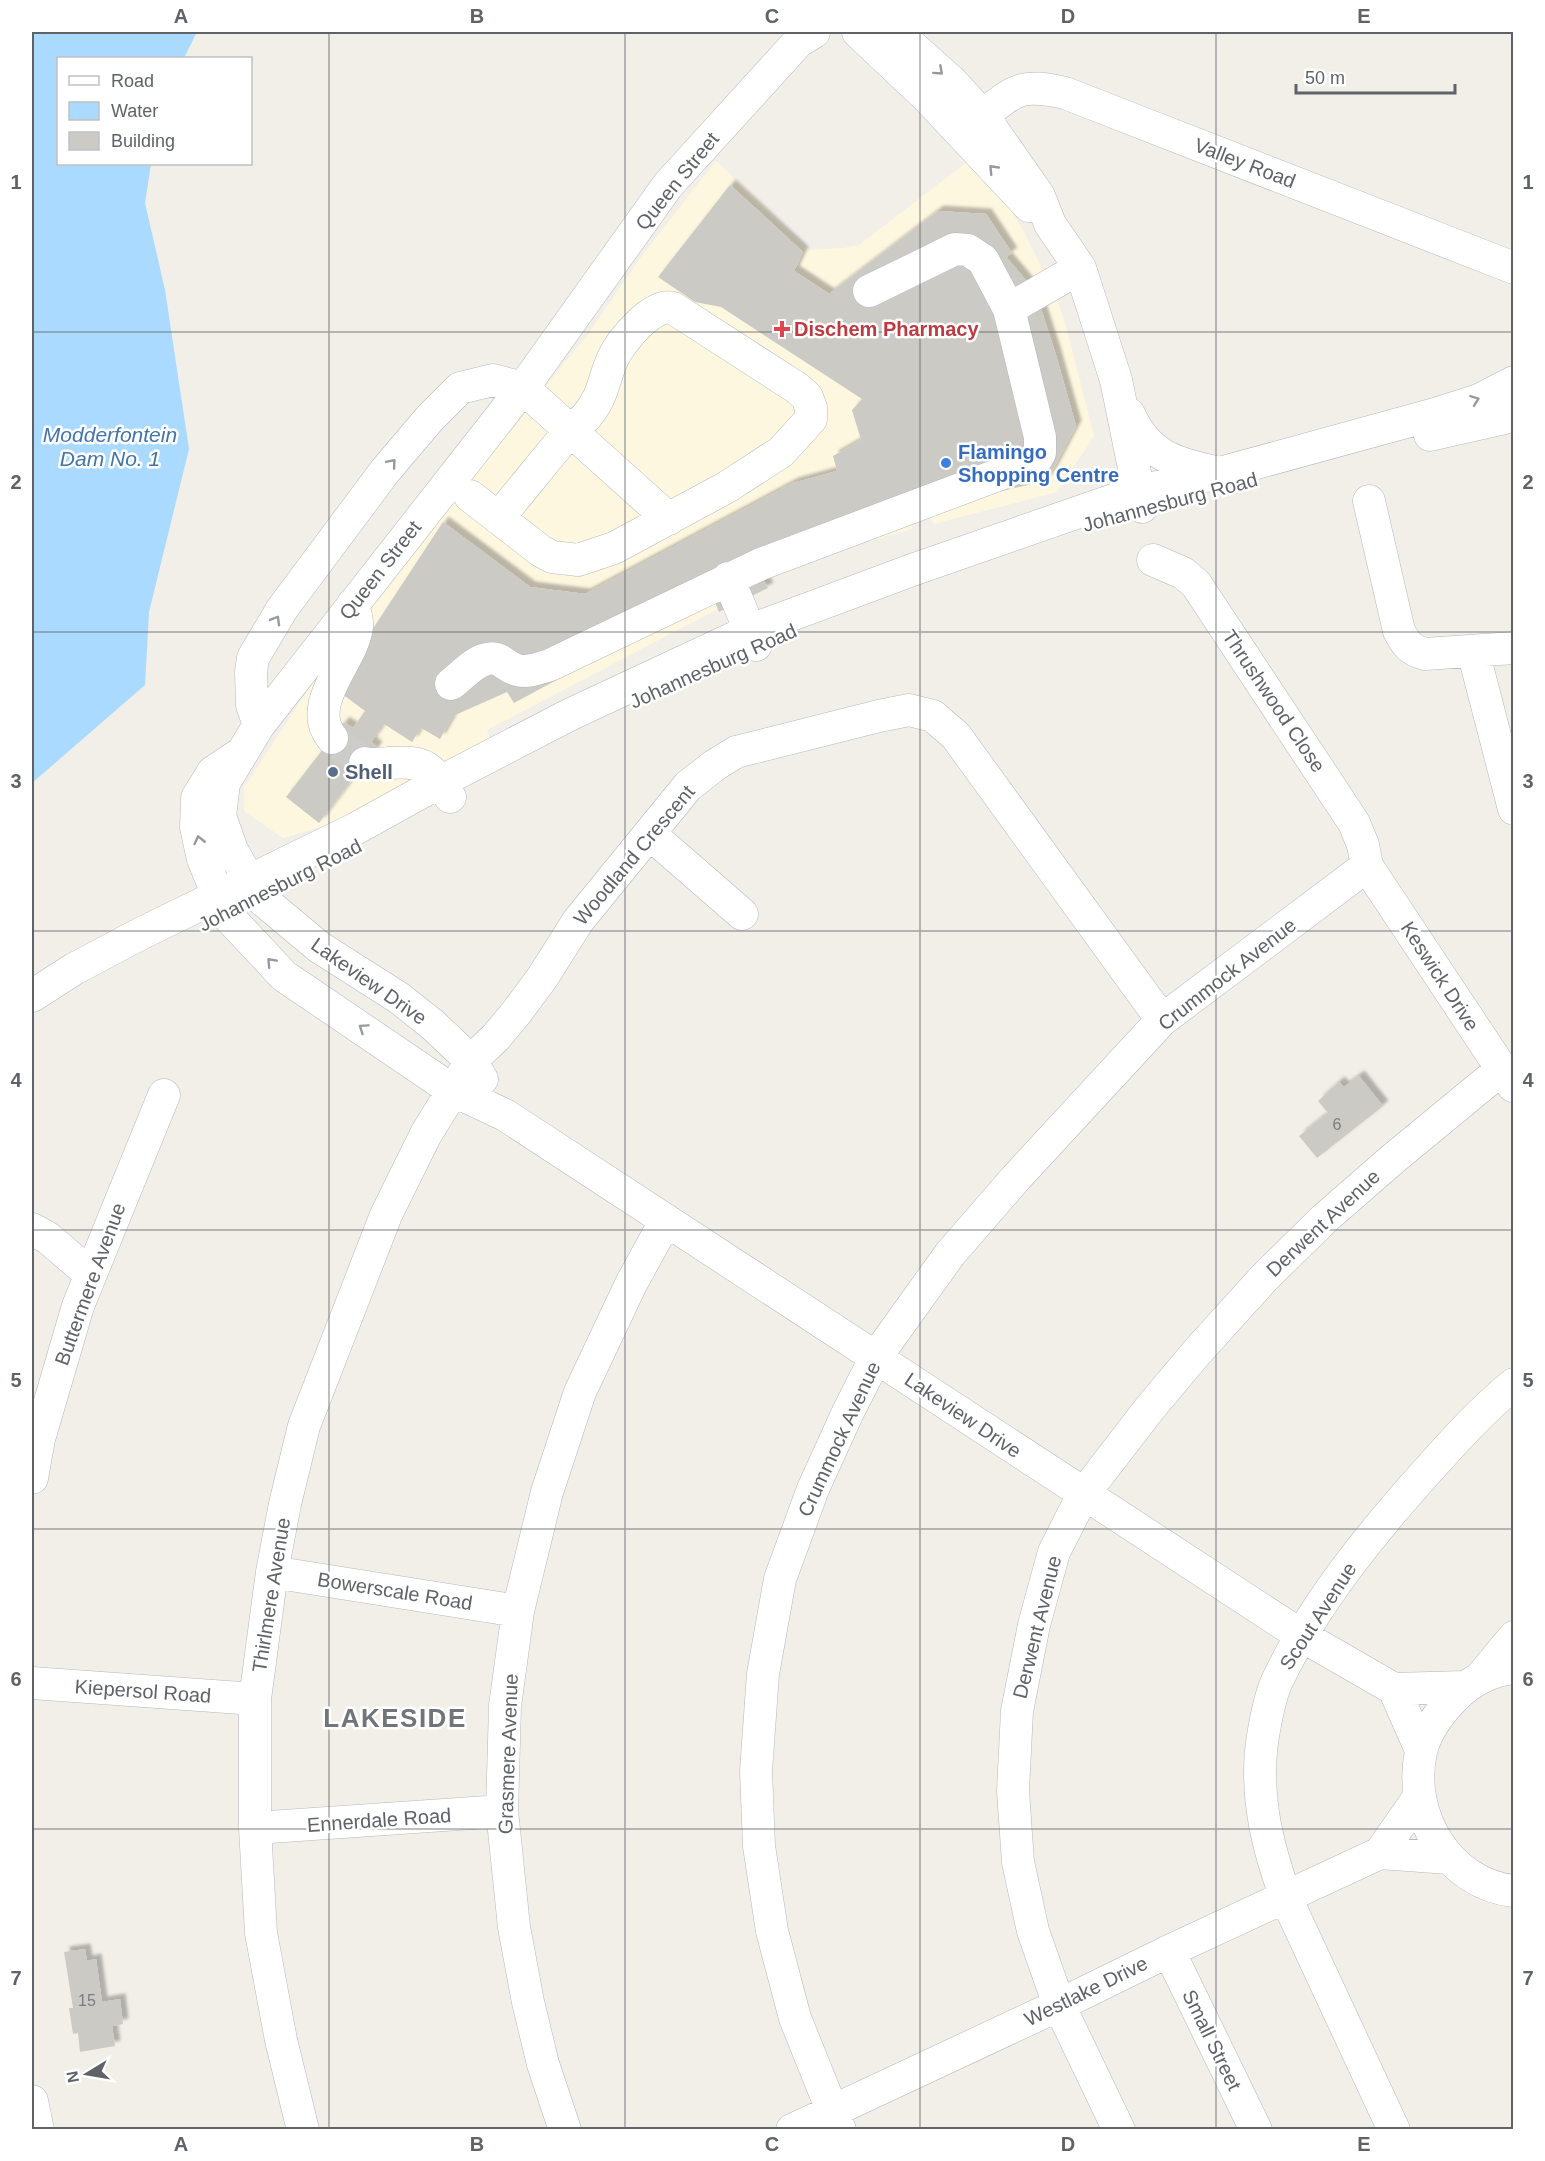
<svg xmlns="http://www.w3.org/2000/svg" width="1545" height="2161" font-family="Arial,sans-serif">
<style>
.commercial{fill:#fef7e0}
.water{fill:#aadaff}
.building{fill:#cccac5;filter:url(#shadow)}
.lines{fill:none;stroke-linecap:round;stroke-linejoin:round}
.minor-tunnel{stroke:#ccccc8;stroke-width:32;stroke-dasharray:32 16;stroke-linecap:butt}
.minor-casing{stroke:#b5b8bc;stroke-width:33}
.minor{stroke:#fff;stroke-width:32}
.oneway{stroke:#979a9d}
.grid{fill:none;stroke:#5f6368;stroke-width:1.5;stroke-opacity:0.55}
.health-dot{fill:#e0444e;stroke:#fff;stroke-width:2}
.shop-dot{fill:#3f7fe0;stroke:#fff;stroke-width:2}
.service-dot{fill:#5c6f8a;stroke:#fff;stroke-width:2}
.labels{text-anchor:middle;stroke-width:5;stroke-linejoin:round;paint-order:stroke}
.number-label{font-size:16px;fill:#7a7d7f}
.street-label{font-size:20px;fill:#5f6368;stroke:#fff}
.health-label{font-size:20px;font-weight:bold;fill:#be3a42;stroke:#fff;text-anchor:start}
.shop-label{font-size:20px;font-weight:bold;fill:#366cbe;stroke:#fff;text-anchor:start}
.service-label{font-size:20px;font-weight:bold;fill:#4e5e75;stroke:#fff;text-anchor:start}
.water-label{font-size:21px;font-style:italic;fill:#4174aa;stroke:#fff}
.district-label{font-size:26px;font-weight:bold;letter-spacing:1.5px;fill:#70757a;stroke:#fff}
.neatline{fill:none;stroke:#5f6368;stroke-width:2}
.grid-label{font-size:20px;text-anchor:middle;font-weight:bold;fill:#5f6368}
</style>
<defs>
<filter id="shadow"><feDropShadow dx="5.5" dy="-5.5" stdDeviation="1.5" flood-color="#0004"/></filter>
</defs>
<rect width="100%" height="100%" fill="#f1efe8"/>
<path class="commercial" d="M971,159L1011,210L1023,230L1056,297L1066,326L1094,436L1057,492L934,524L930,517L911,522L912,529L827,553L764,581L768,588L719,612L718,609L714,611L487,730L491,741L325,826L283,838L244,811V788L325,664L443,513L589,333L641,257L716,161L809,250L844,248L859,245Z"/>
<path class="water" d="M32,32H197L184,58H58V164H151L145,203L165,290L189,449L149,612L145,685L32,783Z"/>
<path class="building" d="M730,185L803,252L794,271L829,294L938,211L986,214L1012,253L1006,257L1035,291L1055,352L1076,426L1050,475L1045,481L921,510L759,572L768,588L719,612L712,596L514,703L507,692L453,716L440,739L421,728L412,742L384,724L371,742L377,747L319,823L286,797L344,722L353,728L365,711L334,688L443,522L530,587L585,594L793,483L837,471L833,456L861,440L852,410L862,399L721,307L695,302L658,277Z
M1359,1076L1383,1106L1317,1158L1299,1136L1328,1113L1318,1101L1339,1082L1344,1087Z
M85,1949L87,1961L96,1959L102,2002L120,1999L123,2024L112,2026L115,2046L80,2052L78,2033L73,2034L69,2008H73L64,1952Z"/>
<g class="lines">
<path class="minor-tunnel" d="M332,738L365,763"/>
<defs>
<path id="minor" d="M858,32L928,98L1029,206
M896,32L953,83L983,116L1039,196L1050,224L1080,268L1116,380L1142,507
M983,116C1015,89 1022,83 1065,93L1514,268
M869,291L955,249L968,250L983,260L1009,309L1080,268
M1129,414C1147,455 1174,463 1215,472
M1430,435L1514,416
M470,496L541,551L552,557L578,560L614,548L727,487L781,452L811,419V408L807,397L797,388L673,308C653,302 621,341 613,358C603,380 604,396 586,417C581,422 574,426 569,432C545,460 522,490 498,518
M1369,501L1399,631C1406,644 1410,650 1425,654L1514,648
M1153,560L1183,573L1196,584L1354,823L1363,845L1367,866L1513,1086
M728,578L756,645
M1473,651L1514,809
M451,684C462,676 473,662 487,659C500,655 505,667 517,670C527,673 540,668 550,665L761,564L1035,461L1040,453V437L1009,309
M259,725L252,705L251,672L253,658L282,609L385,471L430,418L460,388L493,380L523,388L669,519
M332,738C304,704 353,661 357,627C358,620 355,612 353,604
M240,754L213,772L197,798L196,827L203,859L225,913L284,976L452,1090L505,1115L1302,1636L1394,1689L1464,1687
M365,763C373,765 381,764 389,763C426,760 431,767 450,797
M650,834L742,914
M32,996L74,969L142,933L355,829L440,782L569,715L751,630L912,570L1139,491L1220,473L1435,414L1479,400L1514,382
M482,1079L471,1061L433,1025L399,998L319,947L258,896L232,850L220,816L224,783L259,725L523,388L668,185L799,41L814,32
M32,1229L48,1238L90,1274
M32,1478L39,1439L78,1306L164,1095
M272,1572L518,1611
M1514,1668C1491,1670 1469,1682 1454,1698C1439,1713 1426,1731 1421,1752C1407,1814 1448,1884 1514,1891
M1480,1678L1514,1637
M32,1683L255,1699
M1394,1689L1421,1750
M255,1828L502,1811
M1380,1853L1419,1797
M1169,1951L1256,2130
M32,2101L38,2130
M303,2130L281,2040L261,1933L255,1828V1699L272,1572L285,1504L304,1426L386,1215L426,1134L471,1061L496,1037L516,1013L542,978L578,921L688,786L715,765L736,752L879,716L909,710L933,716L956,736L1162,1020
M565,2130L543,2064L528,2002L514,1927L502,1811L505,1706L518,1611L547,1492L580,1392L631,1284L666,1220
M792,2130L1059,2005L1169,1951L1380,1853L1449,1858
M840,2130L795,2018L772,1931L759,1846L756,1771L763,1674L780,1579L813,1489L848,1412L876,1357L950,1254L1015,1179L1162,1020L1367,866
M1119,2130L1059,2005L1033,1931L1018,1862L1013,1791L1017,1711L1034,1625L1054,1552L1083,1495L1150,1408L1197,1352L1264,1278L1324,1219L1394,1158L1502,1069
M1394,2130L1286,1898C1266,1843 1253,1788 1264,1730C1267,1713 1271,1692 1279,1677C1315,1602 1374,1530 1430,1468C1456,1439 1483,1409 1514,1384"/>
</defs>
<use href="#minor" class="minor-casing"/>
<use href="#minor" class="minor"/>
</g>
<defs><path id="oneway-chevron" d="M-2-3.5L2.5 0L-2 3.5" fill="none" stroke-width="1.6" stroke-linecap="round" stroke-linejoin="round" transform="scale(1.5)"/></defs>
<g class="oneway">
<use href="#oneway-chevron" transform="translate(939 71) rotate(42)"/>
<use href="#oneway-chevron" transform="translate(993 169) rotate(-134)"/>
<use href="#oneway-chevron" transform="translate(1475 400) rotate(-20)"/>
<use href="#oneway-chevron" transform="translate(392 463) rotate(-50)"/>
<use href="#oneway-chevron" transform="translate(276 620) rotate(-60)"/>
<use href="#oneway-chevron" transform="translate(199 840) rotate(-103)"/>
<use href="#oneway-chevron" transform="translate(271 962) rotate(-133)"/>
<use href="#oneway-chevron" transform="translate(363 1028) rotate(-146)"/>
</g>
<path class="grid" d="M329,32V2130M625,32V2130M920,32V2130M1216,32V2130M32,332H1514M32,632H1514M32,931H1514M32,1230H1514M32,1529H1514M32,1829H1514"/>
<path class="health-dot" d="M779 320h6v6h6v6h-6v6h-6v-6h-6v-6h6z"/>
<circle class="shop-dot" cx="946" cy="463" r="6"/>
<circle class="service-dot" cx="333" cy="772" r="6"/>
<g class="labels">
<g class="number-label">
<text x="1337" y="1130">6</text>
<text x="87" y="2006">15</text>
</g>
<g class="street-label">
<text transform="translate(1245 163) rotate(21)" y="7">Valley Road</text>
<text transform="translate(677 181) rotate(-51)" y="7">Queen Street</text>
<text transform="translate(1170 502) rotate(-15)" y="7">Johannesburg Road</text>
<text transform="translate(380 570) rotate(-52)" y="7">Queen Street</text>
<text transform="translate(713 666) rotate(-24)" y="7">Johannesburg Road</text>
<text transform="translate(1274 701) rotate(56)" y="7">Thrushwood Close</text>
<text transform="translate(634 855) rotate(-50)" y="7">Woodland Crescent</text>
<text transform="translate(280 885) rotate(-27)" y="7">Johannesburg Road</text>
<text transform="translate(1227 974) rotate(-38)" y="7">Crummock Avenue</text>
<text transform="translate(1440 976) rotate(57)" y="7">Keswick Drive</text>
<text transform="translate(369 981) rotate(35)" y="7">Lakeview Drive</text>
<text transform="translate(1323 1223) rotate(-43)" y="7">Derwent Avenue</text>
<text transform="translate(90 1284) rotate(-70)" y="7">Buttermere Avenue</text>
<text transform="translate(963 1415) rotate(34)" y="7">Lakeview Drive</text>
<text transform="translate(839 1439) rotate(-65)" y="7">Crummock Avenue</text>
<text transform="translate(395 1591) rotate(9)" y="7">Bowerscale Road</text>
<text transform="translate(271 1595) rotate(-81)" y="7">Thirlmere Avenue</text>
<text transform="translate(1318 1616) rotate(-57)" y="7">Scout Avenue</text>
<text transform="translate(1037 1627) rotate(-76)" y="7">Derwent Avenue</text>
<text transform="translate(143 1691) rotate(4)" y="7">Kiepersol Road</text>
<text transform="translate(508 1754) rotate(-88)" y="7">Grasmere Avenue</text>
<text transform="translate(379 1820) rotate(-4)" y="7">Ennerdale Road</text>
<text transform="translate(1086 1991) rotate(-26)" y="7">Westlake Drive</text>
<text transform="translate(1212 2040) rotate(64)" y="7">Small Street</text>
</g>
<g class="health-label">
<text x="794" y="336">Dischem Pharmacy</text>
</g>
<g class="shop-label">
<text x="958" y="459">Flamingo<tspan x="958" dy="23">Shopping Centre</tspan></text>
</g>
<g class="service-label">
<text x="345" y="779">Shell</text>
</g>
<g class="water-label">
<text x="110" y="442">Modderfontein<tspan x="110" dy="24">Dam No. 1</tspan></text>
</g>
<g class="district-label">
<text x="395" y="1727">LAKESIDE</text>
</g>
</g>
<rect width="1545" height="2161" fill="none" stroke="#ffffff" stroke-width="66"/>
<rect x="57" y="57" width="195" height="108" fill="#ffffff" stroke="#bfc1c3" stroke-width="1.5"/>
<rect x="69" y="76" width="30" height="9" fill="#ffffff" stroke="#bfc1c3" stroke-width="1.5"/>
<text x="111" y="87" font-size="18" fill="#5f6368">Road</text>
<rect x="69" y="102" width="30" height="18" fill="#aadaff" stroke="#bfc1c3" stroke-width="1.5"/>
<text x="111" y="117" font-size="18" fill="#5f6368">Water</text>
<rect x="69" y="132" width="30" height="18" fill="#cccac5" stroke="#bfc1c3" stroke-width="1.5"/>
<text x="111" y="147" font-size="18" fill="#5f6368">Building</text>
<g transform="translate(87 2074) rotate(259)" stroke="#ffffff" stroke-width="4.5" paint-order="stroke">
<path d="M0-4.5L10 22L0 15L-10 22Z" fill="#5f6368"/>
<text y="-9" font-size="16" font-weight="bold" text-anchor="middle" fill="#5f6368">N</text>
</g>
<path d="M1296 84v9h159v-9" fill="none" stroke="#5f6368" stroke-width="3"/>
<text x="1305" y="84" font-size="18" fill="#5f6368" stroke="#ffffff" stroke-width="4.5" paint-order="stroke">50 m</text>
<rect x="33" y="33" width="1479" height="2095" class="neatline"/>
<g class="grid-label">
<text x="181" y="23">A</text>
<text x="477" y="23">B</text>
<text x="772" y="23">C</text>
<text x="1068" y="23">D</text>
<text x="1364" y="23">E</text>
<text x="16" y="189">1</text>
<text x="1528" y="189">1</text>
<text x="16" y="489">2</text>
<text x="1528" y="489">2</text>
<text x="16" y="788">3</text>
<text x="1528" y="788">3</text>
<text x="16" y="1087">4</text>
<text x="1528" y="1087">4</text>
<text x="16" y="1387">5</text>
<text x="1528" y="1387">5</text>
<text x="16" y="1686">6</text>
<text x="1528" y="1686">6</text>
<text x="16" y="1985">7</text>
<text x="1528" y="1985">7</text>
<text x="181" y="2151">A</text>
<text x="477" y="2151">B</text>
<text x="772" y="2151">C</text>
<text x="1068" y="2151">D</text>
<text x="1364" y="2151">E</text>
</g>
</svg>
